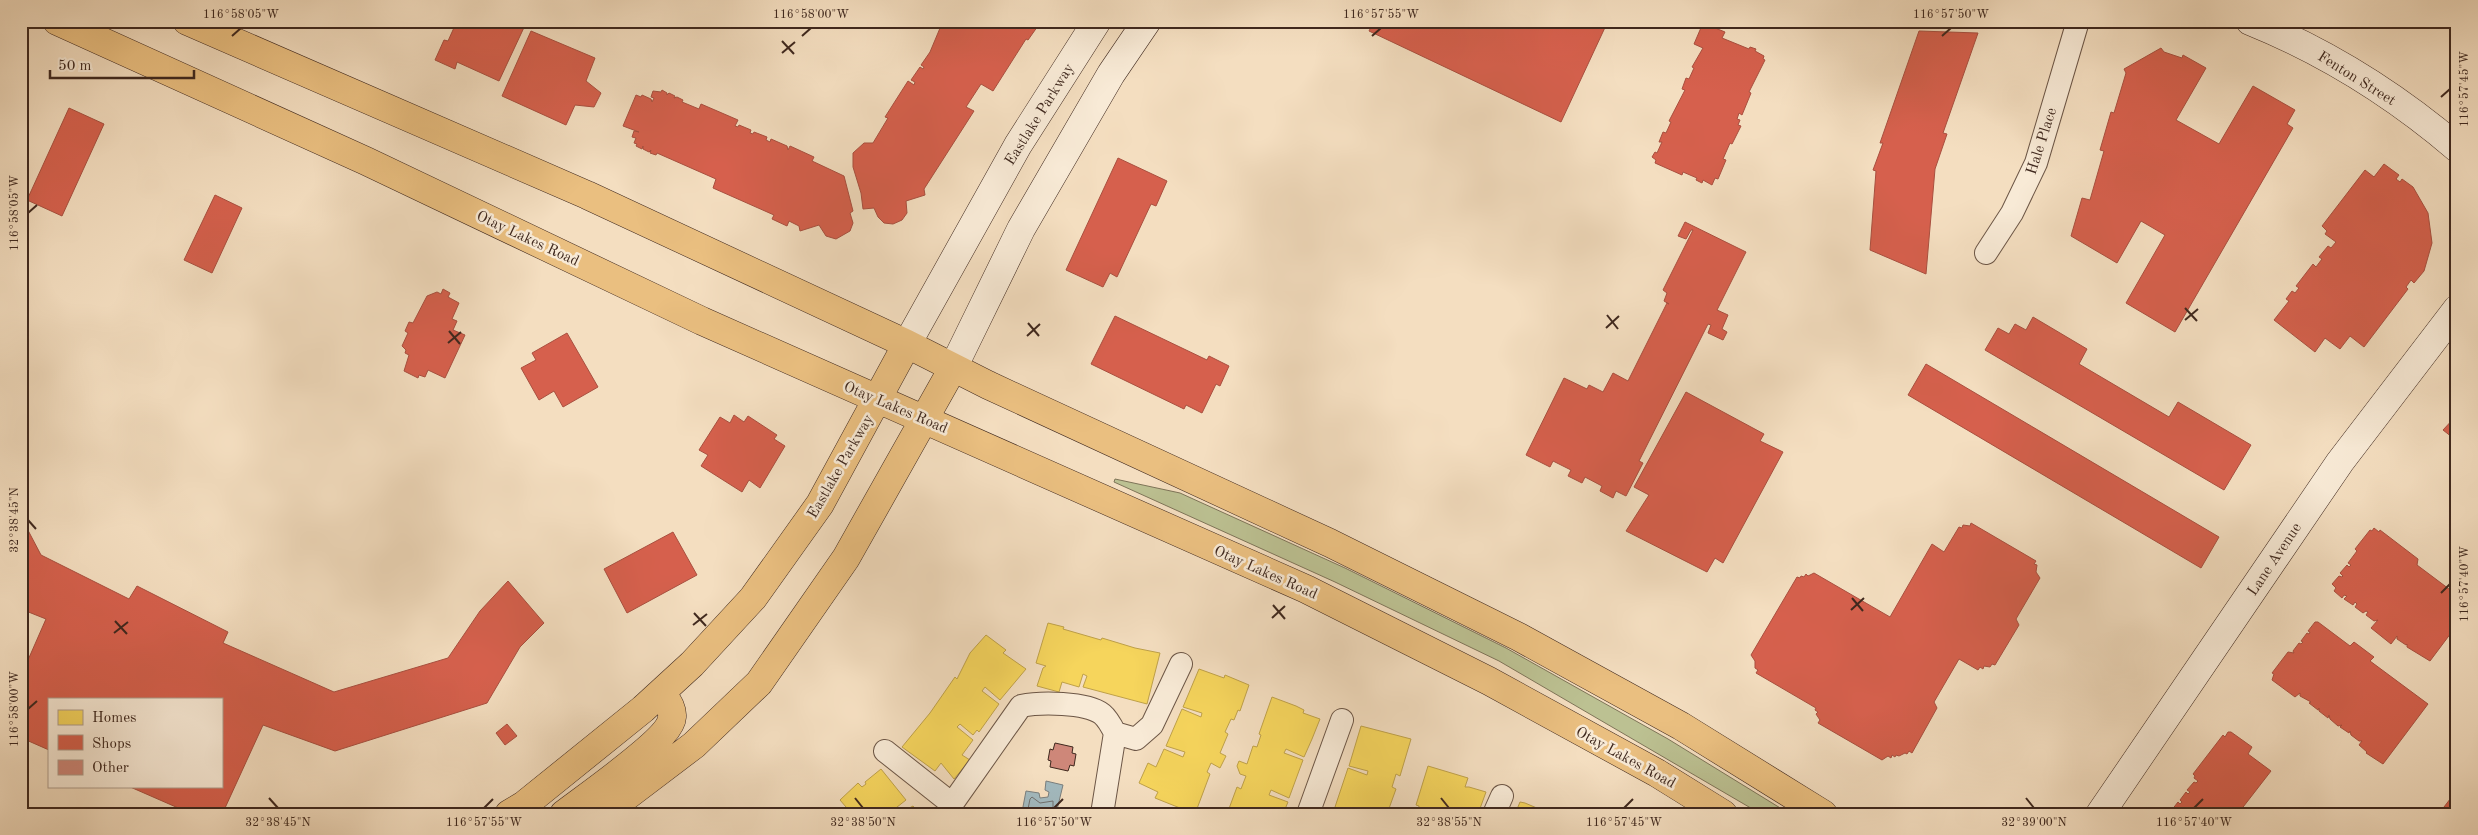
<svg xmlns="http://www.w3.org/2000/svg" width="2478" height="835" font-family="'Old Standard TT',serif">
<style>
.green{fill:#bcc192;stroke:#7e7458}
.water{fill:#a2b9be;stroke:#7a7f7e}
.homes{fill:#f6d55c;stroke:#bfa149}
.shops{fill:#d6604d;stroke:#a94f3f}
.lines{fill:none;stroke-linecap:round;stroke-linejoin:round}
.shore{stroke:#70706e;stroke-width:1}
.building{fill:#ce8779;stroke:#3f281e}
.street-casing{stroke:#6c5646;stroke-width:24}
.secondary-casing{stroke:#3f281e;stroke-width:29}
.primary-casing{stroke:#3f281e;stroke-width:29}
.street{stroke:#f8ead6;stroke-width:22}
.secondary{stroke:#f8ead6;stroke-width:28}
.primary{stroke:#eabf80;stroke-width:28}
.ticks{fill:none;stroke:#3f281e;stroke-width:2}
.labels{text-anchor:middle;stroke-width:5;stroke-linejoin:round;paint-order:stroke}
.street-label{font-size:15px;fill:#3f281e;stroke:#f8ead6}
.neatline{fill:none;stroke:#3f281e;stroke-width:2}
.ticks-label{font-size:12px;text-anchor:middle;fill:#3f281e}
</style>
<rect width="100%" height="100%" fill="#f4dec0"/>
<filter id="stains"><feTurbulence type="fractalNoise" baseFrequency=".004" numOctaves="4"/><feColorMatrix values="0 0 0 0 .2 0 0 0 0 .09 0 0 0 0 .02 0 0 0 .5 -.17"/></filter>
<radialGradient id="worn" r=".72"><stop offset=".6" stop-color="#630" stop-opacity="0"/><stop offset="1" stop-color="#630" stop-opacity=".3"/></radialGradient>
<path class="green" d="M1115,479L1180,493L1345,568L1506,648L1668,739L1790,814H1761L1499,661L1335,582L1114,482Z"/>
<path class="water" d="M1046,781L1063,785L1056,814L1022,812L1026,791L1039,793L1040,798L1048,797L1049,792L1045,790Z"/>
<path class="homes" d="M1048,623L1064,627L1063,629L1101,640L1102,638L1135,648L1160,653L1147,704L1083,687L1087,676L1083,674L1079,687L1062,682L1059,692L1037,686L1043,668L1046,666L1036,663Z
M986,635L1006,650L1003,653L1026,669L1000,700L985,687L982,691L999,704L979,732L977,730L973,735L960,724L957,727L973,740L962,755L970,760L954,779L941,763L935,771L902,747L930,713L955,677L957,679L970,653Z
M1199,669L1224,678L1225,675L1249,685L1240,711L1238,710L1234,720L1231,719L1225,732L1228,734L1220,753L1226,756L1220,768L1211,763L1207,772L1210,774L1195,814L1155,798L1158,792L1139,783L1148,763L1156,767L1164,749L1183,757L1185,752L1166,746L1182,709L1201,717L1202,713L1183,707Z
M1272,697L1296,706L1304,710L1303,713L1320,719L1312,739L1304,757L1286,749L1284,753L1303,760L1289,798L1271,790L1269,795L1288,802L1283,814H1227L1237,787L1241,789L1246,776L1240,774L1237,766L1239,761L1247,764L1253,746L1257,747L1261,735L1259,734Z
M1361,726L1411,739L1400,776L1396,774L1392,787L1396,789L1387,814H1353L1335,807L1348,768L1367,775L1368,771L1349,766Z
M1428,766L1468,778L1465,787H1469L1486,792L1478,814L1470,811L1468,814H1418L1419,806L1416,805Z
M881,769L906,800L892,811L894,814H852L840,800L858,783L862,787L866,784L865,782Z
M1520,802L1525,803L1551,814H1515Z
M913,806L920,814H897L902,809L904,811Z"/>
<path class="shops" d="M457,21H527L499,81L457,62L455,69L435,60L444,40L448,41Z
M943,21L1040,23L1028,40L1026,39L993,91L981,84L966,107L974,111L924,189L925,195L906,201L907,213L902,220L893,224L884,223L878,217L874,208L863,209L861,193L853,167V153L864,143H873L888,118L885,117L908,81L914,85L915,82L911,80L920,67L923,69L924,67L921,65L930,52Z
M1374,21H1608L1561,122L1369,31Z
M1703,23L1725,32L1722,38L1749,49L1750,47L1756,49L1755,51L1764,56L1763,59L1765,60L1749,92L1751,93L1742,115L1739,113L1737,119L1740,120L1738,125L1741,126L1732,144L1730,143L1723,159L1726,160L1718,179L1715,178L1712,185L1703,180L1702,183L1696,180L1697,178L1683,172L1682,175L1655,163L1656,160L1652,157L1655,152L1657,153L1662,142H1659L1663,132L1666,133L1671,122L1669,121L1685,90L1682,89L1686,78L1689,79L1694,68L1692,67L1703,48L1694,44Z
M531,31L595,58L586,81L601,93L594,107L575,105L566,125L502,96Z
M1919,31L1978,33L1943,133L1947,134L1935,169L1926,274L1870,250L1876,171L1873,170L1883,143H1880Z
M2161,48L2164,52L2182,58L2183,55L2206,68L2176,120L2219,144L2253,86L2295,110L2287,124L2293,128L2175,332L2126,303L2165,235L2141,221L2117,263L2071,236L2082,198L2090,200L2104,151L2100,150L2111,112L2114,113L2126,73L2124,69Z
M662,90L667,93V95L669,93L675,96L674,98L677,97L683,100L682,102L699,109L701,104L738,120L735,126L738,127L739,125L751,130L750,133L753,134L754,132L767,137L766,140L770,142L771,139L787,146L788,150L790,146L814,157L812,161L844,176L853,211L850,213L853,223L850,231L836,239L826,236L819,225L800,231L799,226L789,221L787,226L772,219L774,215L713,188L716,179L657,153L656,155L650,153L651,150L649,152L643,149V146L642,149L636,146L637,144L634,143L636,138L632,137L634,131L639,132L623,126L636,95L641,97L642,95L651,99L652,102L654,98L651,97L653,91L661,92Z
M69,108L104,124L62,216L27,200Z
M1118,158L1167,181L1156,206L1151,204L1117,277L1110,273L1103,287L1066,270Z
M2384,164L2399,175L2396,179L2400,182L2402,179L2413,187L2428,213L2432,243L2424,271L2414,283L2411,280L2406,287L2408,289L2364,347L2350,336L2340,349L2325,338L2315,352L2274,320L2289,301L2286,299L2292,291L2295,293L2299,288L2296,286L2313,264L2316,267L2322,259L2319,257L2328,246L2331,248L2336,242L2325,234L2327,231L2322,226L2365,170L2374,177Z
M215,195L242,208L212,273L184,260Z
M1685,222L1746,252L1717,310L1728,315L1722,329L1727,332L1723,340L1708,333L1711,325L1708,324L1639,461L1643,463L1626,496L1616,491L1613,498L1600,491L1602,486L1585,477L1582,483L1568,476L1571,470L1553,461L1550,467L1526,455L1564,378L1587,389L1589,385L1603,392L1613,373L1628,381L1667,303L1669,304L1664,301L1667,293L1663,290L1693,230H1691L1686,239L1678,236Z
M443,289L450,293L448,297L459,303L452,319L457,321L453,330L465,335L445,378L428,370L425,377L419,375L418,378L404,371L409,355L405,353L406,350L402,346L408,333L405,331L409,322L413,323L427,296L437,292L441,294Z
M1115,316L1207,360L1209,356L1229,366L1220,386L1216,384L1202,413L1186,405L1184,409L1091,364Z
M2033,317L2087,349L2079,364L2169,417L2178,402L2251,445L2224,490L1985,350L1998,328L2009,334L2015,324L2026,330Z
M567,333L598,387L563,407L554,391L539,400L521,368L536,360L532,353Z
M1926,364L2219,537L2201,568L1908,395Z
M1686,392L1764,434L1760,441L1783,452L1723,563L1715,558L1707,572L1626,531L1649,495L1634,487Z
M734,415L744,422L748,416L777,435L774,439L785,446L760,488L749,480L742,492L701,466L708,455L699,450L720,417L730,423Z
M2457,415V441L2443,430Z
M21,517L41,555L129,599L137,586L228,632L223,643L334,692L448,658L480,611L508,581L544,623L520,647L487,703L335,751L263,725L225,808L209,814H192L128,786H221V699H49V750L24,739L21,732V676L46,619L21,609Z
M1971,523L2036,561L2034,564L2037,565L2036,572L2040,578L2016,619L2019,625L1995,665L1992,664L1990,667L1984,666L1983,669L1980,667L1978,670L1959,659L1934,702L1937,708L1912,753L1909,751L1907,754L1905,753L1899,756L1896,755L1895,757L1892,755L1891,758L1888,756L1882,760L1818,723L1820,720L1816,714L1818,712L1815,710L1816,708L1756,673L1758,670L1755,668V661L1751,655L1797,577L1800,578L1801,576L1804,577L1806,574L1808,576L1814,573L1890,617L1932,544L1944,552L1959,527L1962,528L1963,525L1970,526Z
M2374,528L2379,532L2380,530L2418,559L2417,565L2457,595V625L2430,661L2407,647V644L2406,645L2397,639V636L2391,644L2371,628L2378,620L2374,621L2366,615L2368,612L2366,611L2363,613L2355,607L2357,604L2355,602L2353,605L2344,599L2347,596L2344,595L2342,598L2334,591L2336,588L2332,584L2339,576L2342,577L2343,576L2340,573L2347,565L2349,567L2351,565L2348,563L2357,551L2355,549L2370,530L2372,531Z
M673,532L697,575L627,613L604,569Z
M2315,622H2318L2350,646L2354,642L2374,657L2370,661L2428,704L2383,764L2366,753L2367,752L2359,745L2362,741H2359L2351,735L2350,731L2349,733L2340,727L2342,725L2338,726L2330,719L2329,715L2328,718L2319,711V708L2318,710L2309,703L2311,702L2300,696V693L2295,697L2272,680L2274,674L2272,673L2288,652L2294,653L2293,651L2299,643L2301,644L2303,642L2301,641L2307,633L2309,634L2310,632L2308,631Z
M507,724L517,736L505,745L496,733Z
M2228,732H2231L2252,747L2248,754L2271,771L2240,811L2244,814H2173L2171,811L2178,802L2180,804L2182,802L2180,800L2186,792L2188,794L2190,792L2187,790L2194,782L2196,783L2198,781L2194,778L2195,776L2193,774L2223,735L2225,737Z
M2457,790V814H2453L2444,807Z"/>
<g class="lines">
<path class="shore" d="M1027,814L1030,799L1032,797L1040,803L1053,801V814"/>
</g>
<path class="building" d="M1055,743L1073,747L1072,753L1076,754L1074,766L1070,765L1068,771L1050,767L1051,761L1048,760L1050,749L1053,750Z"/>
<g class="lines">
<defs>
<path id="street" d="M1986,253L2012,213L2036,163L2078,21
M1115,733L1136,739L1152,725L1181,664
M885,751L952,804
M952,814V804L1021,706C1040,702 1086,702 1102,714C1108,719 1112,727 1115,733L1102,814
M1308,814L1342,720
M1494,814L1502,796"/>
<path id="secondary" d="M2250,21C2324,51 2396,96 2457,148
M907,344L1018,145L1097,21
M953,368L1021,229L1111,74L1147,21
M2100,814L2340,462L2457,309"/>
<path id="primary" d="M57,21L366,161L702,321L1306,589L1489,681L1657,773L1723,814
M187,21L587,195L907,344L988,385L1330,543L1519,637L1681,726L1823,814
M509,814L524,805L643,709L692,664L753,598L820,504L907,344
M564,814C583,799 671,739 672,717C673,708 666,700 662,693
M603,814L694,745L759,683L846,558L953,368"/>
</defs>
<use href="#street" class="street-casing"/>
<use href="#secondary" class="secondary-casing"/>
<use href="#primary" class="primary-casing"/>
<use href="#street" class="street"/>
<use href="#secondary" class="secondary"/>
<use href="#primary" class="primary"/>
</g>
<path class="ticks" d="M232,36L241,28M802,36L811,28M1372,36L1381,28M1942,36L1951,28M782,41L794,54M782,53L795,42M2441,97L2450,89M28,213L37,205M2185,308L2197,321M1607,315L1618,329M2185,320L2198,309M1028,323L1039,336M1606,328L1619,316M449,331L460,344M1027,336L1040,324M448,343L461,332M28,520L36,529M2441,593L2450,584M1852,598L1863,611M1273,605L1285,619M1851,610L1864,598M694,613L706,626M1272,618L1285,606M115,621L127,634M693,625L707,614M114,633L128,622M28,709L37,701M269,798L278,808M855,798L863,808M1441,798L1449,808M2026,798L2034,808M484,808L493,799M1054,808L1063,799M1624,808L1633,799M2194,808L2203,799"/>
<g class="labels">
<g class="street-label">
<text transform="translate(2357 78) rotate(32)" y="5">Fenton Street</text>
<text transform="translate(1039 114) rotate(-58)" y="5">Eastlake Parkway</text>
<text transform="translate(2041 141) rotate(-72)" y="5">Hale Place</text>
<text transform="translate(528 238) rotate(25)" y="5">Otay Lakes Road</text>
<text transform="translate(896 407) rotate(23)" y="5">Otay Lakes Road</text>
<text transform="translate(840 466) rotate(-60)" y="5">Eastlake Parkway</text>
<text transform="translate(2274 559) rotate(-56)" y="5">Lane Avenue</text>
<text transform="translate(1266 572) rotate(24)" y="5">Otay Lakes Road</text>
<text transform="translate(1626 757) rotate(29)" y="5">Otay Lakes Road</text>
</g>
</g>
<rect width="2478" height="835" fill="none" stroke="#f4dec0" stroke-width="55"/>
<rect x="48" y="698" width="175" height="90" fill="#f8ead6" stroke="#ae9c8c"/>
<rect x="58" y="710" width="25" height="15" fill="#f6d55c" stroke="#ae9c8c"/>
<text x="92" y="722" font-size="15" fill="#3f281e">Homes</text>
<rect x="58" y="735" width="25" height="15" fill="#d6604d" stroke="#ae9c8c"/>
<text x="92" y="748" font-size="15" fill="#3f281e">Shops</text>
<rect x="58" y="760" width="25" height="15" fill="#ce8779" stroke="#ae9c8c"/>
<text x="92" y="772" font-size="15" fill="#3f281e">Other</text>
<path d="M50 70v8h144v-8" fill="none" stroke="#3f281e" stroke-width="2.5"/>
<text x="58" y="70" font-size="15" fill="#3f281e" stroke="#f8ead6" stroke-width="4" paint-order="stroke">50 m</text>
<rect x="28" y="28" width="2422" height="780" class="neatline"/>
<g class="ticks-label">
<text x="241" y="18">116°58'05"W</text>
<text x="811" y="18">116°58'00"W</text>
<text x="1381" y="18">116°57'55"W</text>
<text x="1951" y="18">116°57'50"W</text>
<text transform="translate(2464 89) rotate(-90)" y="4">116°57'45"W</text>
<text transform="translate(14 213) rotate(-90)" y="4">116°58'05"W</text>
<text transform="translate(14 520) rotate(-90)" y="4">32°38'45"N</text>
<text transform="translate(2464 584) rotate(-90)" y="4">116°57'40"W</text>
<text transform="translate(14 709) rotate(-90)" y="4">116°58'00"W</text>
<text x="278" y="826">32°38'45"N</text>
<text x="484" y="826">116°57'55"W</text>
<text x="863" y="826">32°38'50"N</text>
<text x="1054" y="826">116°57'50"W</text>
<text x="1449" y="826">32°38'55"N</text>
<text x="1624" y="826">116°57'45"W</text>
<text x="2034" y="826">32°39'00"N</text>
<text x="2194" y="826">116°57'40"W</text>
</g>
<rect width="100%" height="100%" filter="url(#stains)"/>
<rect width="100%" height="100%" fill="url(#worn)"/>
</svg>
